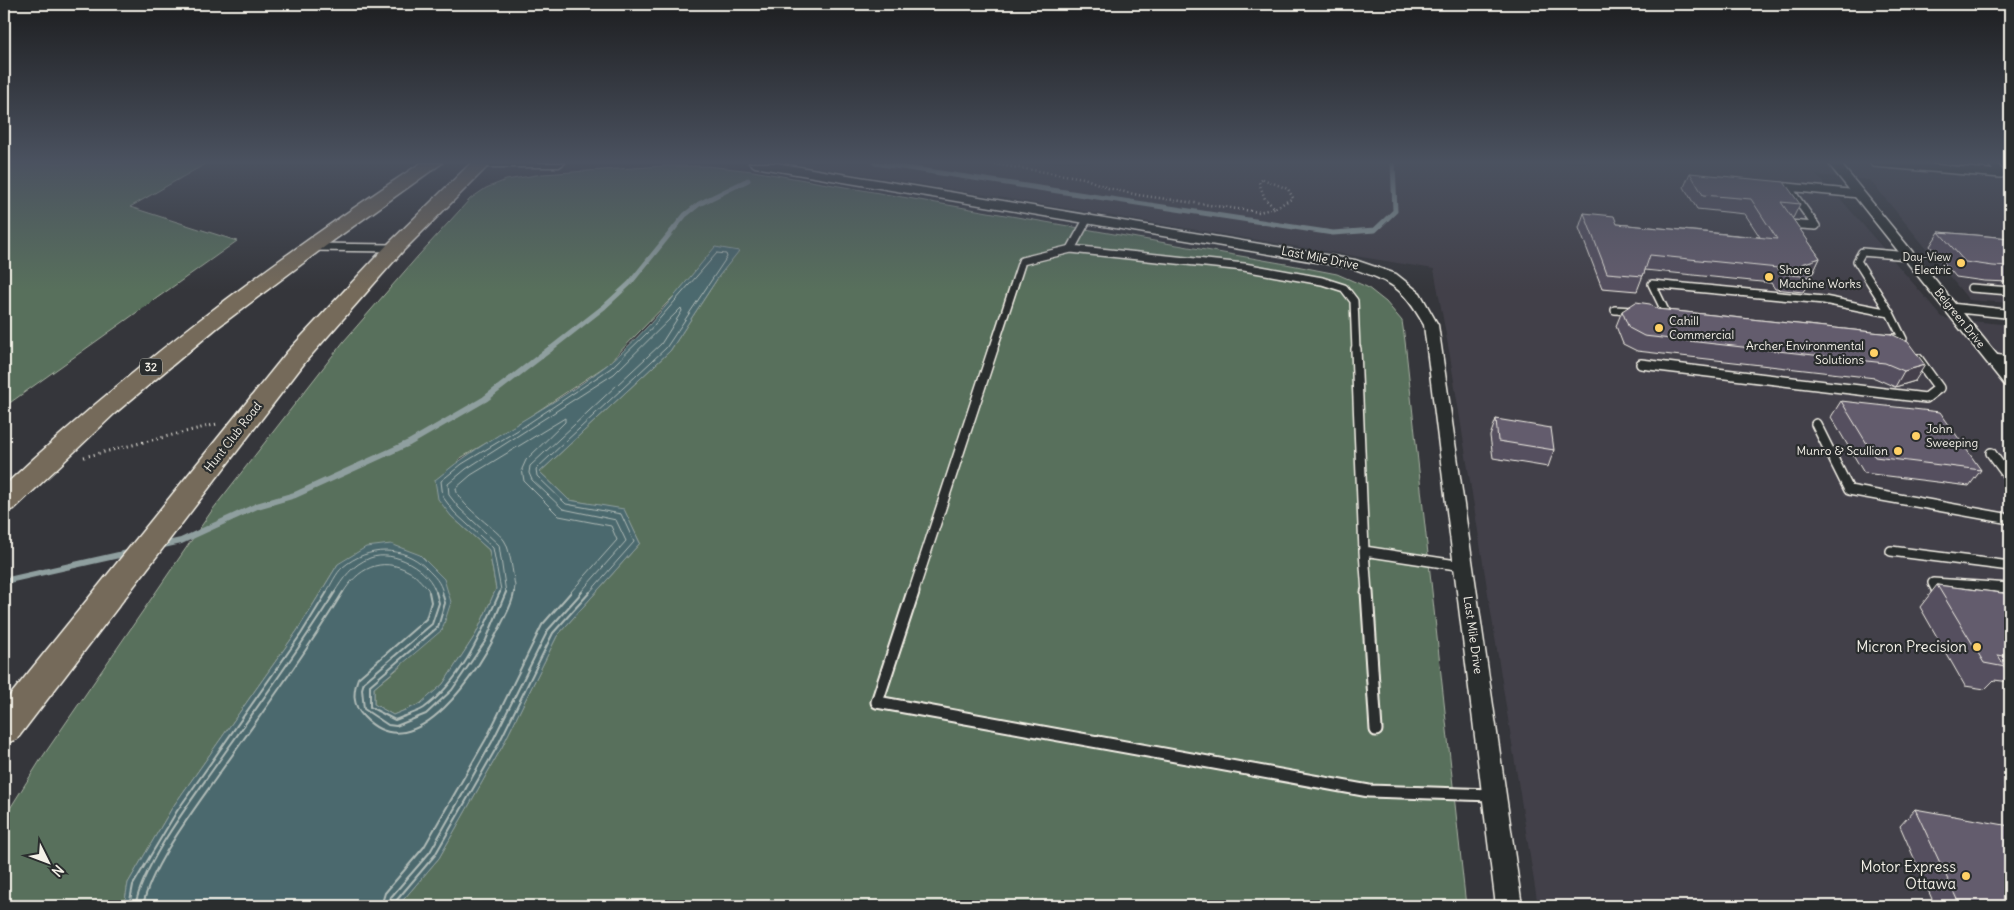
<svg xmlns="http://www.w3.org/2000/svg" width="2014" height="910" font-family="Delius,sans-serif">
<style>
.built{fill:#43414a}
.green{fill:#586f5b;stroke:#a6b0a2}
.water{fill:#4b696e;stroke:#8f9f9f}
.lines{fill:none;stroke-linecap:round;stroke-linejoin:round}
.shore-far1{stroke:#b0bbb7;stroke-width:1}
.shore{stroke:#b0bbb7;stroke-width:2}
.stream-far1{stroke:#8f9f9f;stroke-width:5}
.stream{stroke:#8f9f9f;stroke-width:6}
.service-far2-casing{stroke:#f4f1e8;stroke-width:10}
.service-far1-casing{stroke:#f4f1e8;stroke-width:12}
.service-casing{stroke:#f4f1e8;stroke-width:15}
.minor-casing{stroke:#f4f1e8;stroke-width:3}
.primary-casing{stroke:#f4f1e8;stroke-width:3}
.path-far1{stroke:#f4f1e8;stroke-width:2.5;stroke-dasharray:1 3;stroke-linecap:butt}
.path{stroke:#f4f1e8;stroke-width:3;stroke-dasharray:1 4;stroke-linecap:butt}
.service-far2{stroke:#2a2d2e;stroke-width:7}
.service-far1{stroke:#2a2d2e;stroke-width:9}
.service{stroke:#2a2d2e;stroke-width:11}
.minor{fill:#2a2d2e;fill-rule:evenodd}
.primary{fill:#746a5a;fill-rule:evenodd}
.wall{fill:#554f5e;stroke:#f4f1e8}
.shaded-wall{fill:#45404c;stroke:#f4f1e8}
.building{fill:#635c6d;stroke:#f4f1e8}
.poi-dot{fill:#ffd166;stroke:#2a2d2e;stroke-width:2}
.labels{text-anchor:middle;stroke-width:4.5;stroke-linejoin:round;paint-order:stroke}
.far-poi-label{font-size:11px;fill:#f4f1e8;stroke:#2a2d2e;text-anchor:end}
.far-street-label{font-size:11px;fill:#f4f1e8;stroke:#2a2d2e}
.shield{fill:#2a2d2e;stroke:#b7b6b0;stroke-width:1}
.shield-label{font-size:11px;font-weight:bold;fill:#f4f1e8}
.street-label{font-size:12px;fill:#f4f1e8;stroke:#2a2d2e}
.poi-label{font-size:12px;fill:#f4f1e8;stroke:#2a2d2e;text-anchor:start}
.near-poi-label{font-size:15px;fill:#f4f1e8;stroke:#2a2d2e;text-anchor:end}
</style>
<rect width="100%" height="100%" fill="#35363b"/>
<filter id="ink" filterUnits="userSpaceOnUse"><feTurbulence type="fractalNoise" baseFrequency=".02" numOctaves="2"/><feDisplacementMap in="SourceGraphic" scale="10" xChannelSelector="R" yChannelSelector="G"/><feConvolveMatrix kernelMatrix="1 2 1 2 8 2 1 2 1" color-interpolation-filters="sRGB"/></filter>
<g filter="url(#ink)">
<path class="built" d="M793,163H2010V303L1969,300L1870,180L1816,175L1844,203L1943,318L2010,325V906H1538L1450,356L1434,269Z"/>
<path class="green" d="M4,163H207L130,207L237,241L4,407Z
M663,166H707L753,171L1286,264L1337,274L1367,287L1386,302L1402,321L1405,341L1466,906H398L439,858L502,747L557,636L640,543L624,510L569,500L540,472L670,351L719,276L738,251L673,297L607,365L520,423L459,459L451,516L489,550L496,589L476,634L443,684L420,704L393,715L374,704V688L401,666L338,564L297,631L172,808L128,883L124,906H4V818L41,759L213,509L344,341L418,256L470,199L486,188L506,180L542,174Z"/>
<path class="water" d="M715,247L739,251L719,276L670,351L540,472L569,500L624,509L640,543L557,636L502,747L439,858L398,906H124L128,883L172,808L297,631L338,564L366,547L391,544L420,555L444,579L451,602L442,630L374,688V704L393,715L420,704L443,684L476,634L496,589L489,550L451,516L438,499L435,480C488,435 553,408 607,365C648,332 681,287 715,247Z"/>
<g class="lines">
<path class="shore-far1" d="M326,593C331,585 336,573 343,567C368,546 403,545 426,568C435,577 440,581 443,593
M334,593C343,578 352,565 370,558C394,549 430,569 436,593
M343,593C357,569 381,556 408,571C415,574 422,583 428,589L429,593
M500,593L501,590L493,548L454,512L443,497L441,481L462,464L523,427L611,368L647,333L717,253L726,254L727,257L666,348L536,469L537,476L566,504L621,514L634,542L589,593
M506,593L499,545L459,508L449,495L448,484L466,469L614,374L681,308L682,311L661,344L530,466L529,473L532,480L563,509L616,520L626,541L580,593
M514,593L515,586C513,575 510,548 504,540C494,527 456,503 456,488L471,475L565,418V422L526,460L522,469L524,481L559,516L611,526L617,540L570,593"/>
<path class="shore" d="M429,592L431,602L426,619L358,678C353,692 352,705 364,717C416,772 480,668 500,627C505,616 513,604 514,592
M436,592L439,603L432,624L364,682L362,689L364,709L388,725L396,726L426,714L452,690L486,640L506,592
M442,592L445,603L438,627L370,685V707L395,720C404,716 416,713 424,708C462,680 481,634 500,592
M129,906L133,885L177,811L301,634L327,592
M135,906C144,863 188,805 214,768C255,710 297,653 335,592
M143,906C150,866 197,806 221,771C263,712 305,654 343,592
M381,906L385,893L424,847L486,739L542,625L571,592
M388,906L391,897L430,852L492,742L548,630L582,592
M395,906L396,901L435,855L498,745L553,633L590,592"/>
<path class="stream-far1" d="M875,163L1333,233L1375,230L1395,211L1393,163
M549,350L604,307L630,283L685,215L699,204L748,180"/>
<path class="stream" d="M159,546L181,541L257,506L295,495L409,443L485,399L550,349
M4,581L132,552"/>
<defs>
<path id="service-far2" d="M1874,163L2001,174L1992,163
M1777,186L1859,194
M1788,187L1816,226L1788,224
M1088,218L1071,249L1244,267L1322,281L1344,288L1354,301L1356,350
M312,247L394,248
M1971,288L2010,291
M1615,310L1633,311
M1890,313L1903,339L1892,338
M1667,315L1652,284L1824,300L1890,313L1857,261L1862,252L1909,256
M993,350L1022,261L1071,249"/>
<path id="service-far1" d="M1356,349L1364,551L1463,566
M1993,359L2010,361
M1641,364L1926,398L1939,388L1918,359
M1816,424L1849,490L2010,519
M1991,453L2010,479
M1364,551L1367,593
M1891,551L2010,566
M913,593L993,349
M1938,593L1933,583L2010,588"/>
<path id="service" d="M913,592L877,702L1369,791L1493,795
M1367,592L1376,730
M1938,592L1940,596"/>
<path id="minor" d="M475,163H565L559,167H481Z
M749,163H776L1355,260L1396,274L1420,293L1438,325L1522,906H1496L1424,325C1402,286 1393,283 1352,268L755,167Z
M1828,163H1840L1955,304L2010,310V318L1963,313L2010,371V386L2004,384Z"/>
<path id="primary" d="M421,163H442L327,245L218,327L114,414L14,509L4,512V486C133,365 273,260 421,163Z
M471,163H491L402,252L306,361L17,739L4,744V703L288,351L388,244Z"/>
</defs>
<use href="#service-far2" class="service-far2-casing"/>
<use href="#service-far1" class="service-far1-casing"/>
<use href="#service" class="service-casing"/>
<use href="#minor" class="minor-casing"/>
<use href="#primary" class="primary-casing"/>
<path class="path-far1" d="M987,163L1084,178L1108,188L1138,195L1259,212L1275,208
M1263,179L1288,189L1293,198L1275,208L1265,199L1259,182Z"/>
<path class="path" d="M84,457L217,424"/>
<use href="#service-far2" class="service-far2"/>
<use href="#service-far1" class="service-far1"/>
<use href="#service" class="service"/>
<use href="#minor" class="minor"/>
<use href="#primary" class="primary"/>
</g>
<path class="wall" d="M1690,173L1800,204L1793,218H1792L1820,258L1813,273L1809,274L1811,277L1803,292L1775,289L1771,283L1645,270L1637,291L1602,288L1579,228L1584,213L1617,224L1760,237L1745,214L1697,209L1684,187Z
M1939,232L2010,238V282L1984,281L1956,277L1930,246Z
M1657,309L1891,334L1915,381L1895,387L1875,378L1637,351L1623,344L1616,326L1622,311Z
M1841,401L1981,470L1969,486L1864,473L1831,417Z
M1496,419L1554,450L1548,467L1493,458L1490,436Z
M1937,585L2010,594V682L1994,680L1985,689L1965,686L1920,607Z
M1915,809L2010,906H1935L1900,826Z"/>
<path class="shaded-wall" d="M1820,258L1813,273L1804,276L1802,264Z
M1925,365L1915,381L1895,387L1904,371Z"/>
<path class="building" d="M1690,173L1784,182L1800,204L1781,202L1820,258L1802,264L1811,277L1782,274L1778,268L1650,255L1643,276L1607,273L1584,213L1614,216L1617,224L1777,239L1751,199L1703,195Z
M1939,232L2010,238V267L1993,266L1965,262Z
M1636,302L1650,304L1657,309L1891,334L1908,342L1925,365L1904,371L1885,363L1644,336L1629,328L1622,311Z
M1841,401L1940,412L1981,470L1875,457Z
M1496,419L1551,428L1554,450L1498,441Z
M1937,585L2010,594V657L1998,655L2005,667L1984,663Z
M1915,809L2010,826V906H1960Z"/>
</g>
<linearGradient id="sky" x2="0" y2="1"><stop stop-color="#1d1e20"/><stop offset="0.56" stop-color="#4b5260"/><stop offset="1" stop-color="#4b5260" stop-opacity="0"/></linearGradient>
<rect width="2014" height="290" fill="url(#sky)"/>
<g class="poi-dot">
<circle cx="1961" cy="263" r="5"/>
<circle cx="1769" cy="277" r="5"/>
<circle cx="1659" cy="328" r="5"/>
<circle cx="1874" cy="353" r="5"/>
<circle cx="1916" cy="436" r="5"/>
<circle cx="1898" cy="451" r="5"/>
<circle cx="1977" cy="647" r="5"/>
<circle cx="1966" cy="876" r="5"/>
</g>
<g class="labels">
<g class="far-poi-label">
<text x="1951" y="261">Day-View<tspan x="1951" dy="13">Electric</tspan></text>
</g>
<g class="far-street-label">
<text transform="translate(1960 318) rotate(51)" y="4">Belgreen Drive</text>
</g>
<rect class="shield" x="140" y="358.5" width="22" height="17" rx="4"/>
<g class="shield-label">
<text x="151" y="371">32</text>
</g>
<g class="street-label">
<text transform="translate(1320 258) rotate(11)" y="4">Last Mile Drive</text>
<text transform="translate(233 437) rotate(-52)" y="4">Hunt Club Road</text>
<text transform="translate(1473 635) rotate(82)" y="4">Last Mile Drive</text>
</g>
<g class="poi-label">
<text x="1779" y="274">Shore<tspan x="1779" dy="14">Machine Works</tspan></text>
<text x="1669" y="325">Cahill<tspan x="1669" dy="14">Commercial</tspan></text>
<text x="1864" y="350" text-anchor="end">Archer Environmental<tspan x="1864" dy="14">Solutions</tspan></text>
<text x="1926" y="433">John<tspan x="1926" dy="14">Sweeping</tspan></text>
<text x="1888" y="455" text-anchor="end">Munro &amp; Scullion</text>
</g>
<g class="near-poi-label">
<text x="1967" y="652">Micron Precision</text>
<text x="1956" y="872">Motor Express<tspan x="1956" dy="17">Ottawa</tspan></text>
</g>
</g>
<rect width="2014" height="910" fill="none" stroke="#2a2d2e" stroke-width="20"/>
<rect x="10" y="10" width="1994" height="890" fill="none" stroke="#f4f1e8" stroke-width="2" filter="url(#ink)"/>
<g transform="translate(48 862) rotate(132)" stroke="#2a2d2e" stroke-width="4" paint-order="stroke">
<path d="M0-4L9 19L0 12L-9 19Z" fill="#f4f1e8"/>
<text y="-8" font-size="14" font-weight="bold" text-anchor="middle" fill="#f4f1e8">N</text>
</g>
</svg>
